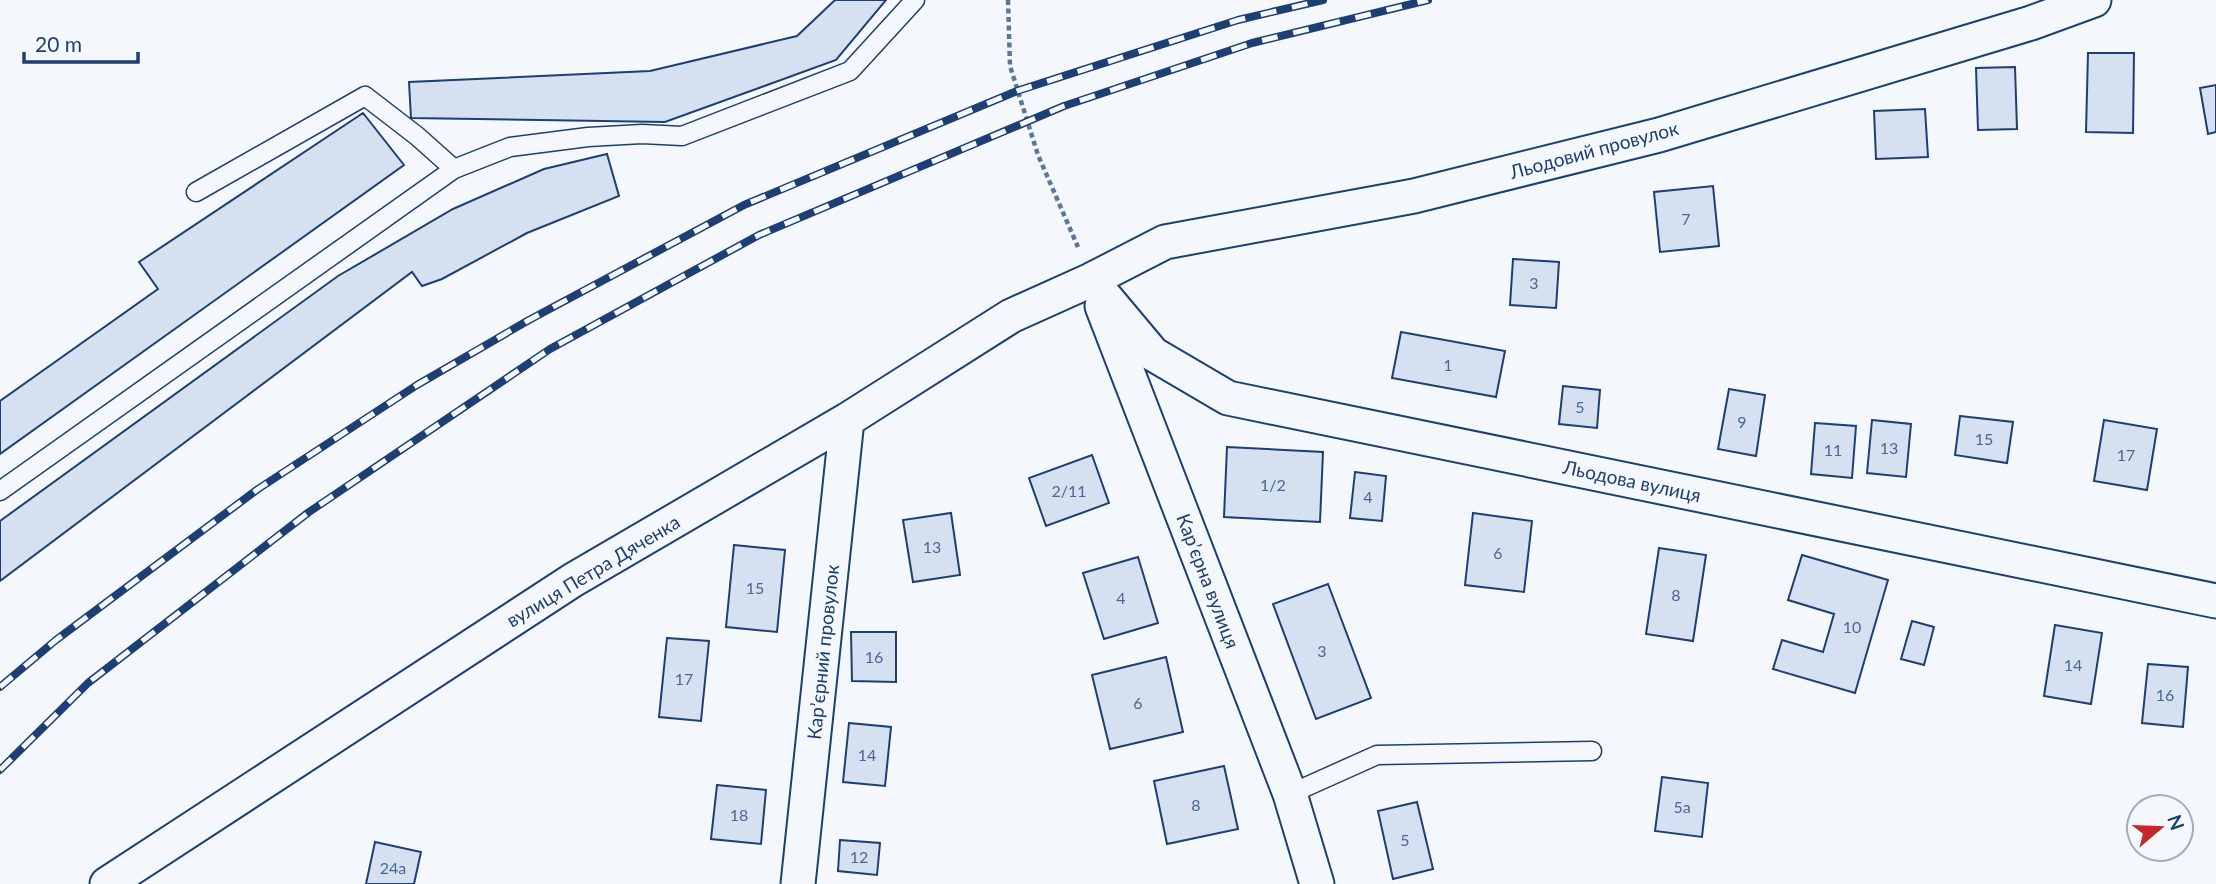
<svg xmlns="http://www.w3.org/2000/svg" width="2216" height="884" font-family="Lato,sans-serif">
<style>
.building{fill:#d5e0f0;stroke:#1d3f73;stroke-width:2}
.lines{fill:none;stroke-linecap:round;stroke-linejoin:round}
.lane-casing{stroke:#1d3f73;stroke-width:21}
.street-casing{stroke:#1d3f73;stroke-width:37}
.path{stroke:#5e769c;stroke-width:4.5;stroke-dasharray:5 3.5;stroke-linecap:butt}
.lane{stroke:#f4f7fb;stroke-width:18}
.street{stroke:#f4f7fb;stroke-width:33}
.rail-casing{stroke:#1d3f73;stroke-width:8}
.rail{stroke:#f4f7fb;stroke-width:5;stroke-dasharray:16;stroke-linecap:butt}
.labels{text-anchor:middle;stroke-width:5;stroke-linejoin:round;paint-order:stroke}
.number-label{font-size:16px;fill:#4b6792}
.street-label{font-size:19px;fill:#1d3f73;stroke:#f4f7fb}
</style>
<rect width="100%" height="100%" fill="#f4f7fb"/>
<path class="building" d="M835,0H886L836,60L665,122L411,118L409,82L650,71L797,36Z
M2088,53H2134L2133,133L2086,132Z
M2015,67L2017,129L1978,130L1976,68Z
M2216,85V132L2208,134L2200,88Z
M1925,109L1928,157L1876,159L1874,111Z
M363,113L404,165L0,454V401L158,289L139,262Z
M607,154L619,196L527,233L442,279L422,286L412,272L0,581V521L338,276L453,209L544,169Z
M1713,186L1719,246L1660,252L1654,192Z
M1513,259L1559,262L1556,308L1510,305Z
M1401,332L1505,351L1496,397L1392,378Z
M1563,386L1600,390L1597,428L1559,424Z
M1729,389L1765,395L1756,456L1718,449Z
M1960,416L2013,422L2007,463L1955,455Z
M1872,420L1911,424L1906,477L1867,473Z
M2104,420L2157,429L2147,490L2094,481Z
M1815,423L1856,426L1852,478L1811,474Z
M1227,447L1323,452L1320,522L1224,517Z
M1092,455L1109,503L1046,526L1029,478Z
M1355,472L1386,476L1382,521L1350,518Z
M951,513L960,575L913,582L903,520Z
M1473,513L1532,521L1524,592L1465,585Z
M734,545L785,550L777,632L726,627Z
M1659,548L1706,555L1693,641L1646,634Z
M1802,555L1888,580L1855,693L1773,669L1782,640L1823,652L1834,614L1788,600Z
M1138,557L1158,623L1104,639L1083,573Z
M1328,584L1371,698L1316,719L1273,604Z
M1912,621L1934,627L1924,665L1901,659Z
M2055,625L2102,633L2091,704L2044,696Z
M851,632H896V682L852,681Z
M667,638L709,641L701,721L659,717Z
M1166,657L1183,732L1110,749L1092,675Z
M2148,664L2188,667L2183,727L2142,723Z
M849,723L891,727L885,786L843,782Z
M1224,766L1238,829L1167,844L1154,781Z
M1662,777L1708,783L1702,837L1655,831Z
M717,785L766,790L761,844L711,839Z
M1417,802L1433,869L1393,879L1378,811Z
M840,840L880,843L877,875L838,871Z
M375,842L421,852L414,884H366Z"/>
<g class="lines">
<defs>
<path id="lane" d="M196,192L365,96L417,136L454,169
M0,491L454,169L510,147L588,137L642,134L682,136L850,71L915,0
M1290,794L1377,755L1592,751"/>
<path id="street" d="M1091,280L1153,354L1228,398L2216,601
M1102,306L1290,794L1317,884
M107,884L573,580L847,420L1011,316L1091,280L1165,242L1414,196L1659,135L2031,23L2094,0
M798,884L847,420"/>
</defs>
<use href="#lane" class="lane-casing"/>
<use href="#street" class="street-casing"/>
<path class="path" d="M1008,0L1010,66L1038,155L1078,247"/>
<use href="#lane" class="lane"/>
<use href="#street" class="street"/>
<defs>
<path id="rail" d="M0,687L56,640L258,489L417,385L529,320L744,205L1017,91L1238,20L1323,0
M0,770L88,683L309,512L550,349L759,235L1064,106L1252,43L1428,0"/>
</defs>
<use href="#rail" class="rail-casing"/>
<use href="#rail" class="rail"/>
</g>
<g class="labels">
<g class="number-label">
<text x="1686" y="225">7</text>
<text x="1534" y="289">3</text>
<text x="1448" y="371">1</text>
<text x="1580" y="413">5</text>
<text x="1742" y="428">9</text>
<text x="1984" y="445">15</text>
<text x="1889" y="454">13</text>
<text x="1833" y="456">11</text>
<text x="2126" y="461">17</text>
<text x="1273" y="491">1/2</text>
<text x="1069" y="497">2/11</text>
<text x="1368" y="503">4</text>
<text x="932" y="553">13</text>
<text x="1498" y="559">6</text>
<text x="755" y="594">15</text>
<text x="1676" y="601">8</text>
<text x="1121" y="604">4</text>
<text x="1852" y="633">10</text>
<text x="1322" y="657">3</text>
<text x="874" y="663">16</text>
<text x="2073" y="671">14</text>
<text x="684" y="685">17</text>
<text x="2165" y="701">16</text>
<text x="1138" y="709">6</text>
<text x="867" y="761">14</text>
<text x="1196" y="811">8</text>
<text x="1682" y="813">5а</text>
<text x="739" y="821">18</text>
<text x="1405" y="846">5</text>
<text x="859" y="863">12</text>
<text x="393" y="874">24а</text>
</g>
<g class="street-label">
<text transform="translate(1594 150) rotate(-15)" y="7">Льодовий провулок</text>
<text transform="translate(1632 481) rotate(12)" y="7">Льодова вулиця</text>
<text transform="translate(593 571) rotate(-31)" y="7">вулиця Петра Дяченка</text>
<text transform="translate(1208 581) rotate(69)" y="7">Карʼєрна вулиця</text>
<text transform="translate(823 652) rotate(-84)" y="7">Карʼєрний провулок</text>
</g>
</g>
<g transform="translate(2160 828) rotate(71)"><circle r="33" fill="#f4f7fb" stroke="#9eadc5" stroke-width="2"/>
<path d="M0-5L12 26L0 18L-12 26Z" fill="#c62828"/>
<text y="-10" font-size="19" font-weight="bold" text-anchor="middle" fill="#1d3f73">N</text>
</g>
<path d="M24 52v10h114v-10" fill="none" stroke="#1d3f73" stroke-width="3.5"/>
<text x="35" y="52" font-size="21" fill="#1d3f73" stroke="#f4f7fb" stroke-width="5" paint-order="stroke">20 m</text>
</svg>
